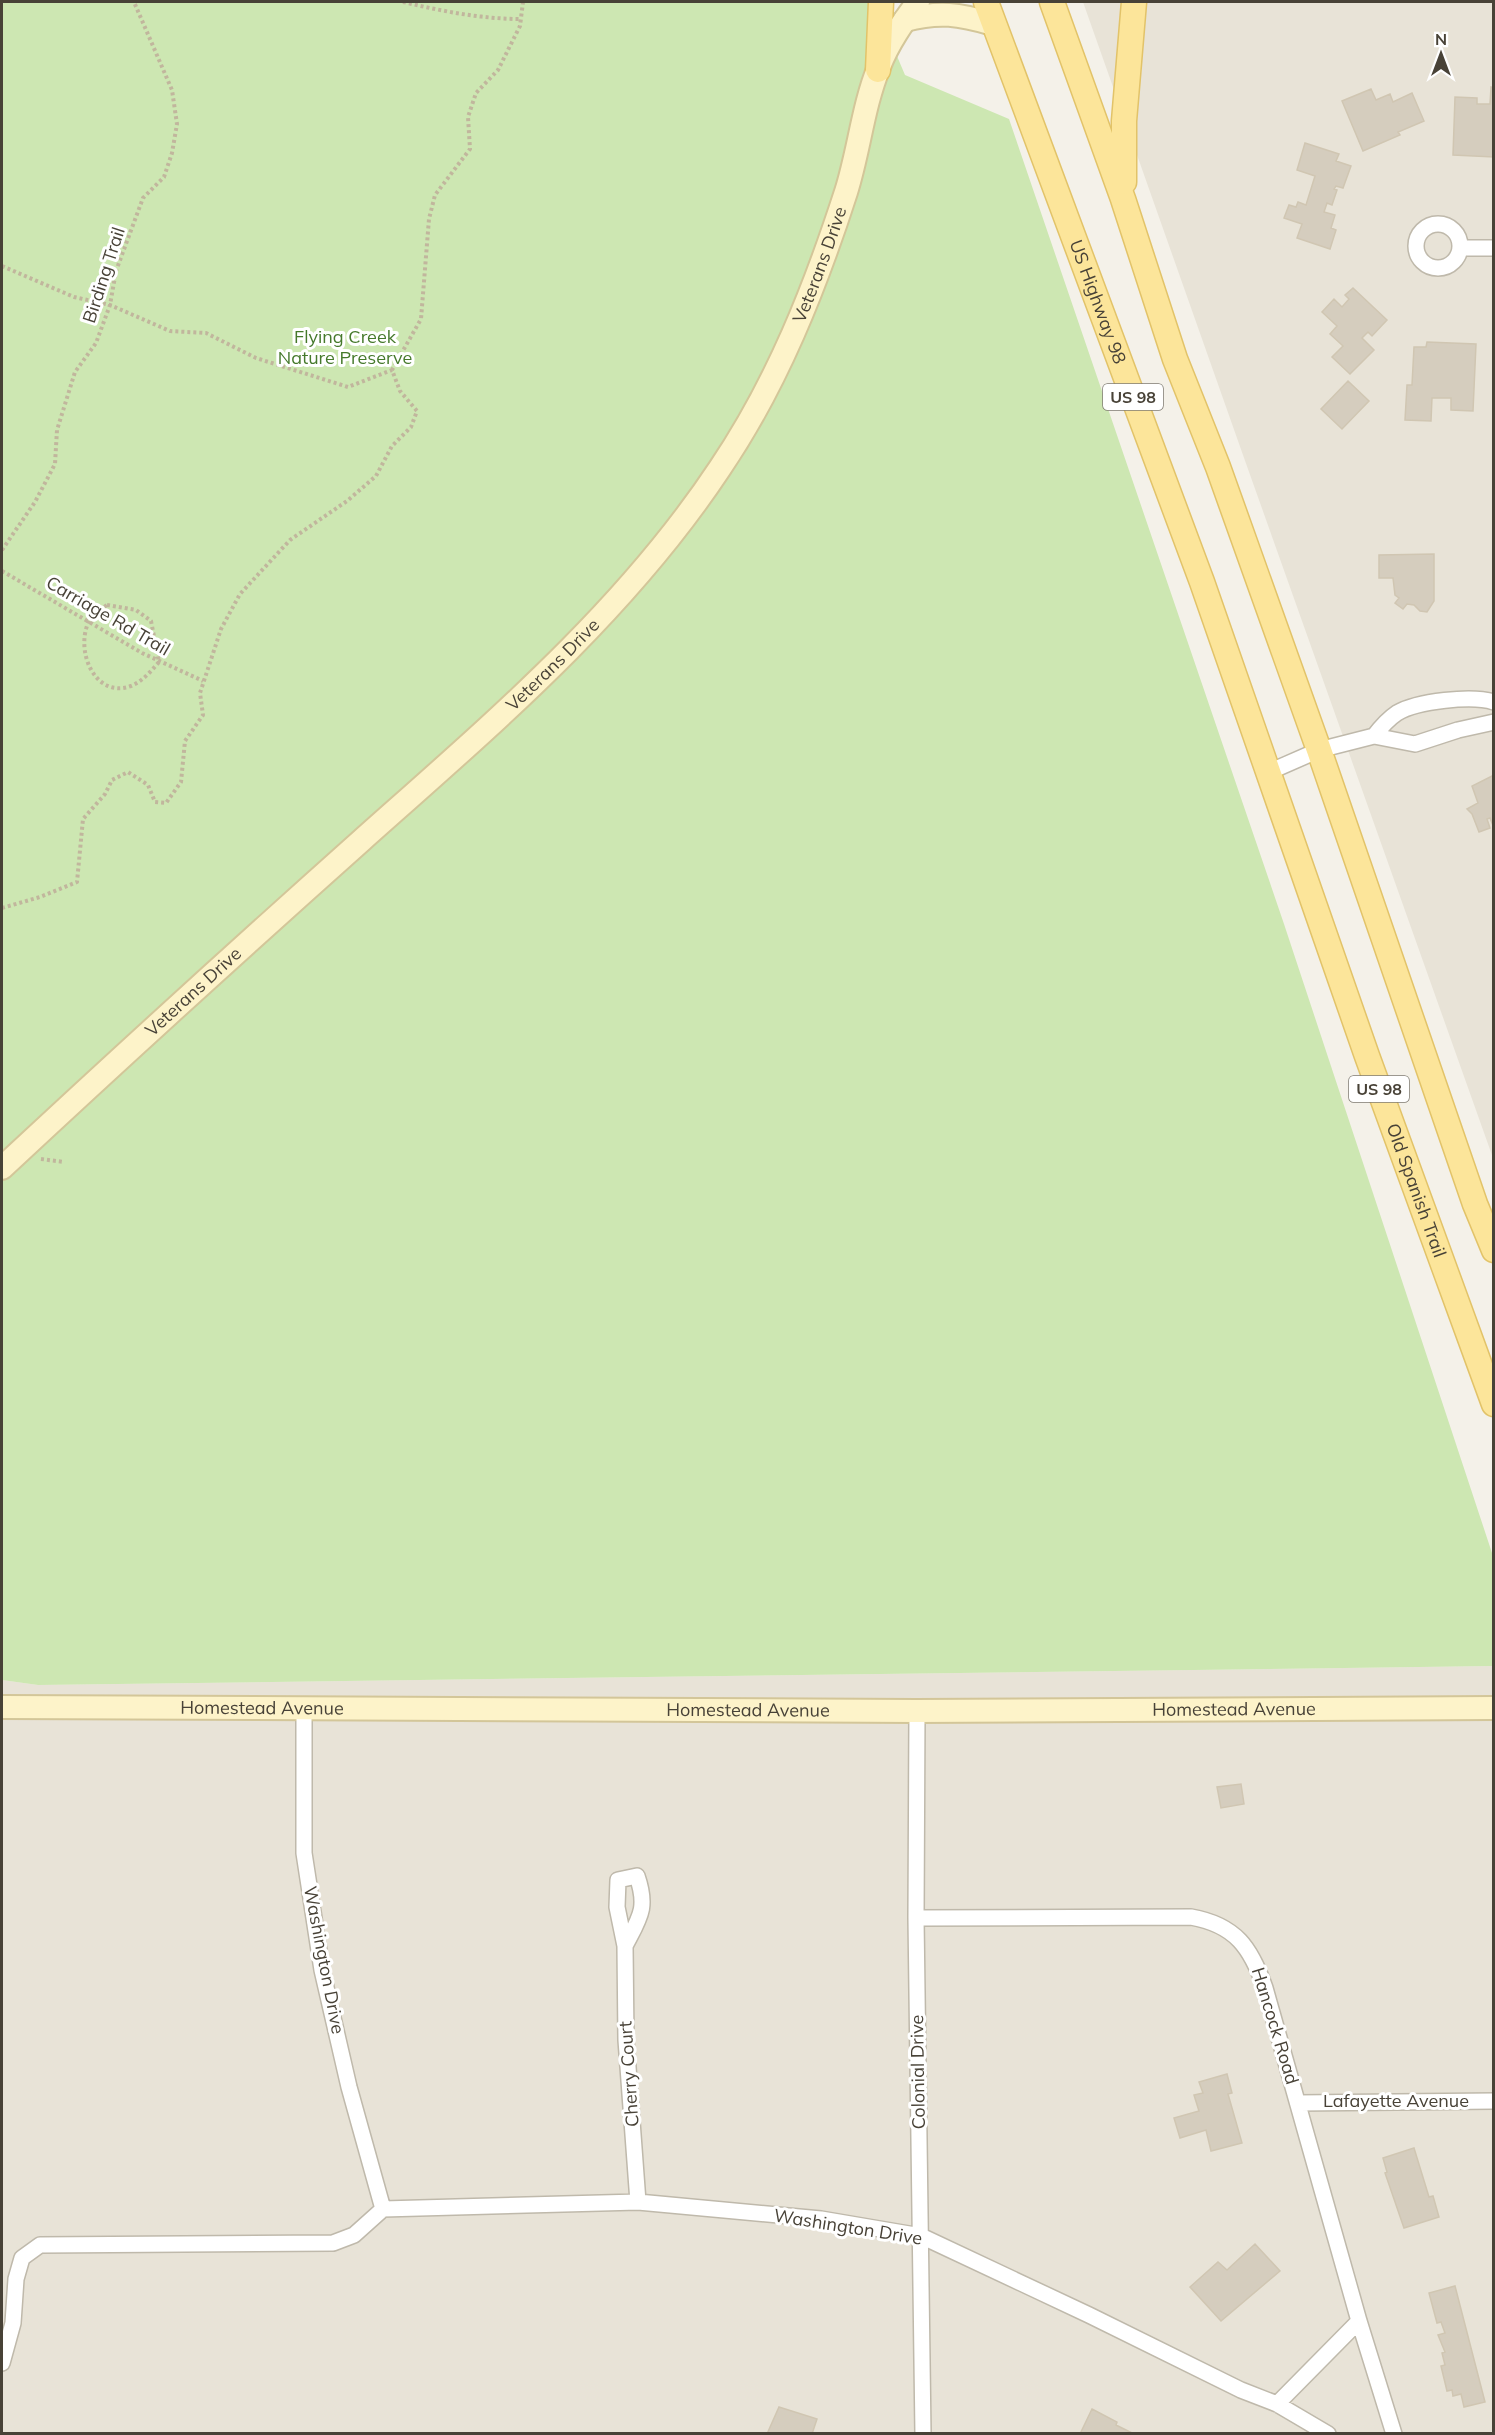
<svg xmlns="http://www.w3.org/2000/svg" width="1495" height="2435" font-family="Mulish,sans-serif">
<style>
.residential{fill:#e8e3d7}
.green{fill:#cde7b2}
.building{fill:#d5cdbe;stroke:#d0c6b2;stroke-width:1.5}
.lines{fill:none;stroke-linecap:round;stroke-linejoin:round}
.street-casing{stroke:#bfb9ab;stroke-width:18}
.secondary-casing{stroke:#d3c699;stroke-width:26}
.primary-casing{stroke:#e2c369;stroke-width:27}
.path{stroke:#c1b69d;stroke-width:4;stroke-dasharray:3 3;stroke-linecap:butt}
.street{stroke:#fff;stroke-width:15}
.secondary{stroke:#fdf3c9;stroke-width:22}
.primary{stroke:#fce59a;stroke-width:24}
.labels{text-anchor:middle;stroke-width:6;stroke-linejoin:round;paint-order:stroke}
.shield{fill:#fff;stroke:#7f7b73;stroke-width:1.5}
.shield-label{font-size:16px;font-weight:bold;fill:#484237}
.street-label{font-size:18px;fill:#484237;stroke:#fff}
.park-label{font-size:18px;fill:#45792b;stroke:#fff}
</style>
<rect width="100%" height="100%" fill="#f4f1e9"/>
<path class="residential" d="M1083,2H1493V1158L1243,455Z
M1493,1666V2433H2V1680L38,1685Z"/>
<path class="green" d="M2,2H874L905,75L1009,119L1284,924L1493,1556V1666L38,1685L2,1680Z"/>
<path class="building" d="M1491,87L1494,88V157L1453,155L1455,97L1477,98V104H1490Z
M1371,89L1376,100L1390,94L1393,102L1412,93L1424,121L1398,132L1400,135L1363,151L1342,101Z
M1305,143L1339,154L1336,161L1351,166L1343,188L1336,186L1334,189L1337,190L1332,205L1327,203L1324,212L1335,215L1331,228L1336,230L1330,249L1297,238L1302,224L1284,218L1289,205L1296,207L1298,202L1306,205L1315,176L1297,170Z
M1353,288L1387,320L1372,336L1368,332L1362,338L1374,350L1350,374L1332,357L1343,346L1330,334L1337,326L1322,312L1334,299L1342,307L1349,299L1345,295Z
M1427,342L1476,344L1473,411L1451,410V398H1432L1431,421L1405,420L1407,385H1412L1414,347H1426Z
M1348,381L1369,401L1342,429L1321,409Z
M1434,554V601L1427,612L1420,611L1414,605L1407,604L1403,609L1395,603L1399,598L1395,595L1393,578H1379V555Z
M1494,775V828L1490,818L1487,819L1490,828L1479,832L1472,814L1467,809L1478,803L1472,786Z
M1241,1784L1244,1804L1221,1808L1217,1787Z
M1227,2074L1232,2093L1228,2094L1242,2143L1211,2151L1206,2130L1180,2138L1174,2118L1199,2111L1194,2095L1203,2093L1199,2082Z
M1414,2148L1429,2197L1433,2196L1439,2217L1404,2228L1385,2173L1387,2172L1383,2158Z
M1255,2244L1280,2271L1221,2321L1190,2287L1218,2262L1227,2270Z
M1455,2286L1485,2402L1464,2407L1461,2394L1453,2396L1452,2390L1447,2391L1441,2366L1445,2365L1442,2353L1445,2352L1438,2335L1445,2333L1441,2322L1437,2323L1429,2293Z
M779,2407L817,2419L812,2434H767Z
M1092,2409L1117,2422L1116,2425L1134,2434H1080Z"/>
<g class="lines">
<defs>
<path id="street" d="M1416 246a22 22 0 1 1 44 0a22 22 0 1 1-44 0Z
M1461,248H1494
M1374,736C1381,727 1388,719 1397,713C1417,701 1472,695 1494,702
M1269,772L1319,750L1374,736L1415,744L1458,730L1494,722
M304,1707V1853L322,1970L349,2087L383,2209
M917,1711L916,1918L923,2434
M637,1876C648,1908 640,1917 625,1946L617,1907L618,1880Z
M916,1918L1191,1917C1236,1925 1251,1948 1265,1988L1359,2321L1394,2434
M625,1946L626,2040L638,2202
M1299,2103L1494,2101
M2,2363L13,2323L16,2279L22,2258L40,2245L333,2243L354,2235L383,2209L638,2202L821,2219L921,2236L1089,2315L1241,2390L1277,2404L1328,2434
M1277,2404L1359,2321"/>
<g id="secondary">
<path d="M905,20C939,11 959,14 993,24"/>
<path id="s1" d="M2,1168C121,1057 241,948 362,840C491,725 624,613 720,468C777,384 815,288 846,192C859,151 863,106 879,67C888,43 903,22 918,2"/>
<path id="s2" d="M2,1707L917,1711L1494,1708"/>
</g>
<g id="primary">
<path id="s3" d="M986,2L1202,582L1367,1056L1494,1404"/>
<path d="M1052,2L1123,199L1175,359L1218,467L1319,750L1475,1204L1494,1250"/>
<path d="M878,70L881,2"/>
<path d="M1124,182V121L1134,2"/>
</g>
</defs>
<use href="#street" class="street-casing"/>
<use href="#secondary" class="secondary-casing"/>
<use href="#primary" class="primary-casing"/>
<path class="path" d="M403,2C442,11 481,19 521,19
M2,266L74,297L110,305L170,331L206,333L256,358L348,387L392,370
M2,550L35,502L55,464L57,430L75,372L96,343L110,305L116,271L143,198L164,177L172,153L177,124L172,90L134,2
M2,571L142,653L203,681
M107,605L136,610L151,621L159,662C151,671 143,681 131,686C93,700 72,645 92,616C95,612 103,608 107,605Z
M2,908L40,897L77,882L83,819L105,794L112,780L128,772L148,785L155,802L166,803L181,782L185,741L203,715L200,693L221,629L240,594L290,540L347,501L376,476L392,446L411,427L417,411L400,391L392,370L421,319L429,219L435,195L470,149L468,117L476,93L498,70L520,26L523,2
M41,1159L64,1162"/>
<use href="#street" class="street"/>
<use href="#secondary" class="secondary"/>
<use href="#primary" class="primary"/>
</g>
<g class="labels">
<g class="shield">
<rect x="1103" y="384" width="60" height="26" rx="4.5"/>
<rect x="1349" y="1076" width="60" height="26" rx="4.5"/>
</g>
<g class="shield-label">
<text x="1133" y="403">US 98</text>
<text x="1379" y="1095">US 98</text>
</g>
<g class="street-label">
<text dy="6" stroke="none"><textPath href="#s1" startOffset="1232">Veterans Drive</textPath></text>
<text transform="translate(104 275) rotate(-72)" y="6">Birding Trail</text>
<text dy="6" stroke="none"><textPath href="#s3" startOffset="320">US Highway 98</textPath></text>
<text transform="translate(108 616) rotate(30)" y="6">Carriage Rd Trail</text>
<text dy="6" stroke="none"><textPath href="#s1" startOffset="746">Veterans Drive</textPath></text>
<text dy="6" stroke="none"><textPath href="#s1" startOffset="260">Veterans Drive</textPath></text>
<text dy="6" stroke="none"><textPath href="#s3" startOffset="1264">Old Spanish Trail</textPath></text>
<text dy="6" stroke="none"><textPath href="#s2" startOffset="260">Homestead Avenue</textPath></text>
<text dy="6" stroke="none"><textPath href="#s2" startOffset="1232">Homestead Avenue</textPath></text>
<text dy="6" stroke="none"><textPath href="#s2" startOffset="746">Homestead Avenue</textPath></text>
<text transform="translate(324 1960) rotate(79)" y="6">Washington Drive</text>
<text transform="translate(1275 2026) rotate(73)" y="6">Hancock Road</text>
<text transform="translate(918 2072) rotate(-91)" y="6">Colonial Drive</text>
<text transform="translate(629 2074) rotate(-94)" y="6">Cherry Court</text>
<text x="1396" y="2107">Lafayette Avenue</text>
<text transform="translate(848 2227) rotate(9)" y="6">Washington Drive</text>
</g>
<g class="park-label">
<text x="345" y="343">Flying Creek<tspan x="345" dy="21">Nature Preserve</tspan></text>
</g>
</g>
<rect width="1495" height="2435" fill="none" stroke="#484237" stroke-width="6"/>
<g transform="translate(1441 54)" stroke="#ffffff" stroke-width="4.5" paint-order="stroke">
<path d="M0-4.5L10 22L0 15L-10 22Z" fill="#484237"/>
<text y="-9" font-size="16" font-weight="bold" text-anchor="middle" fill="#484237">N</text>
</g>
</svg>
